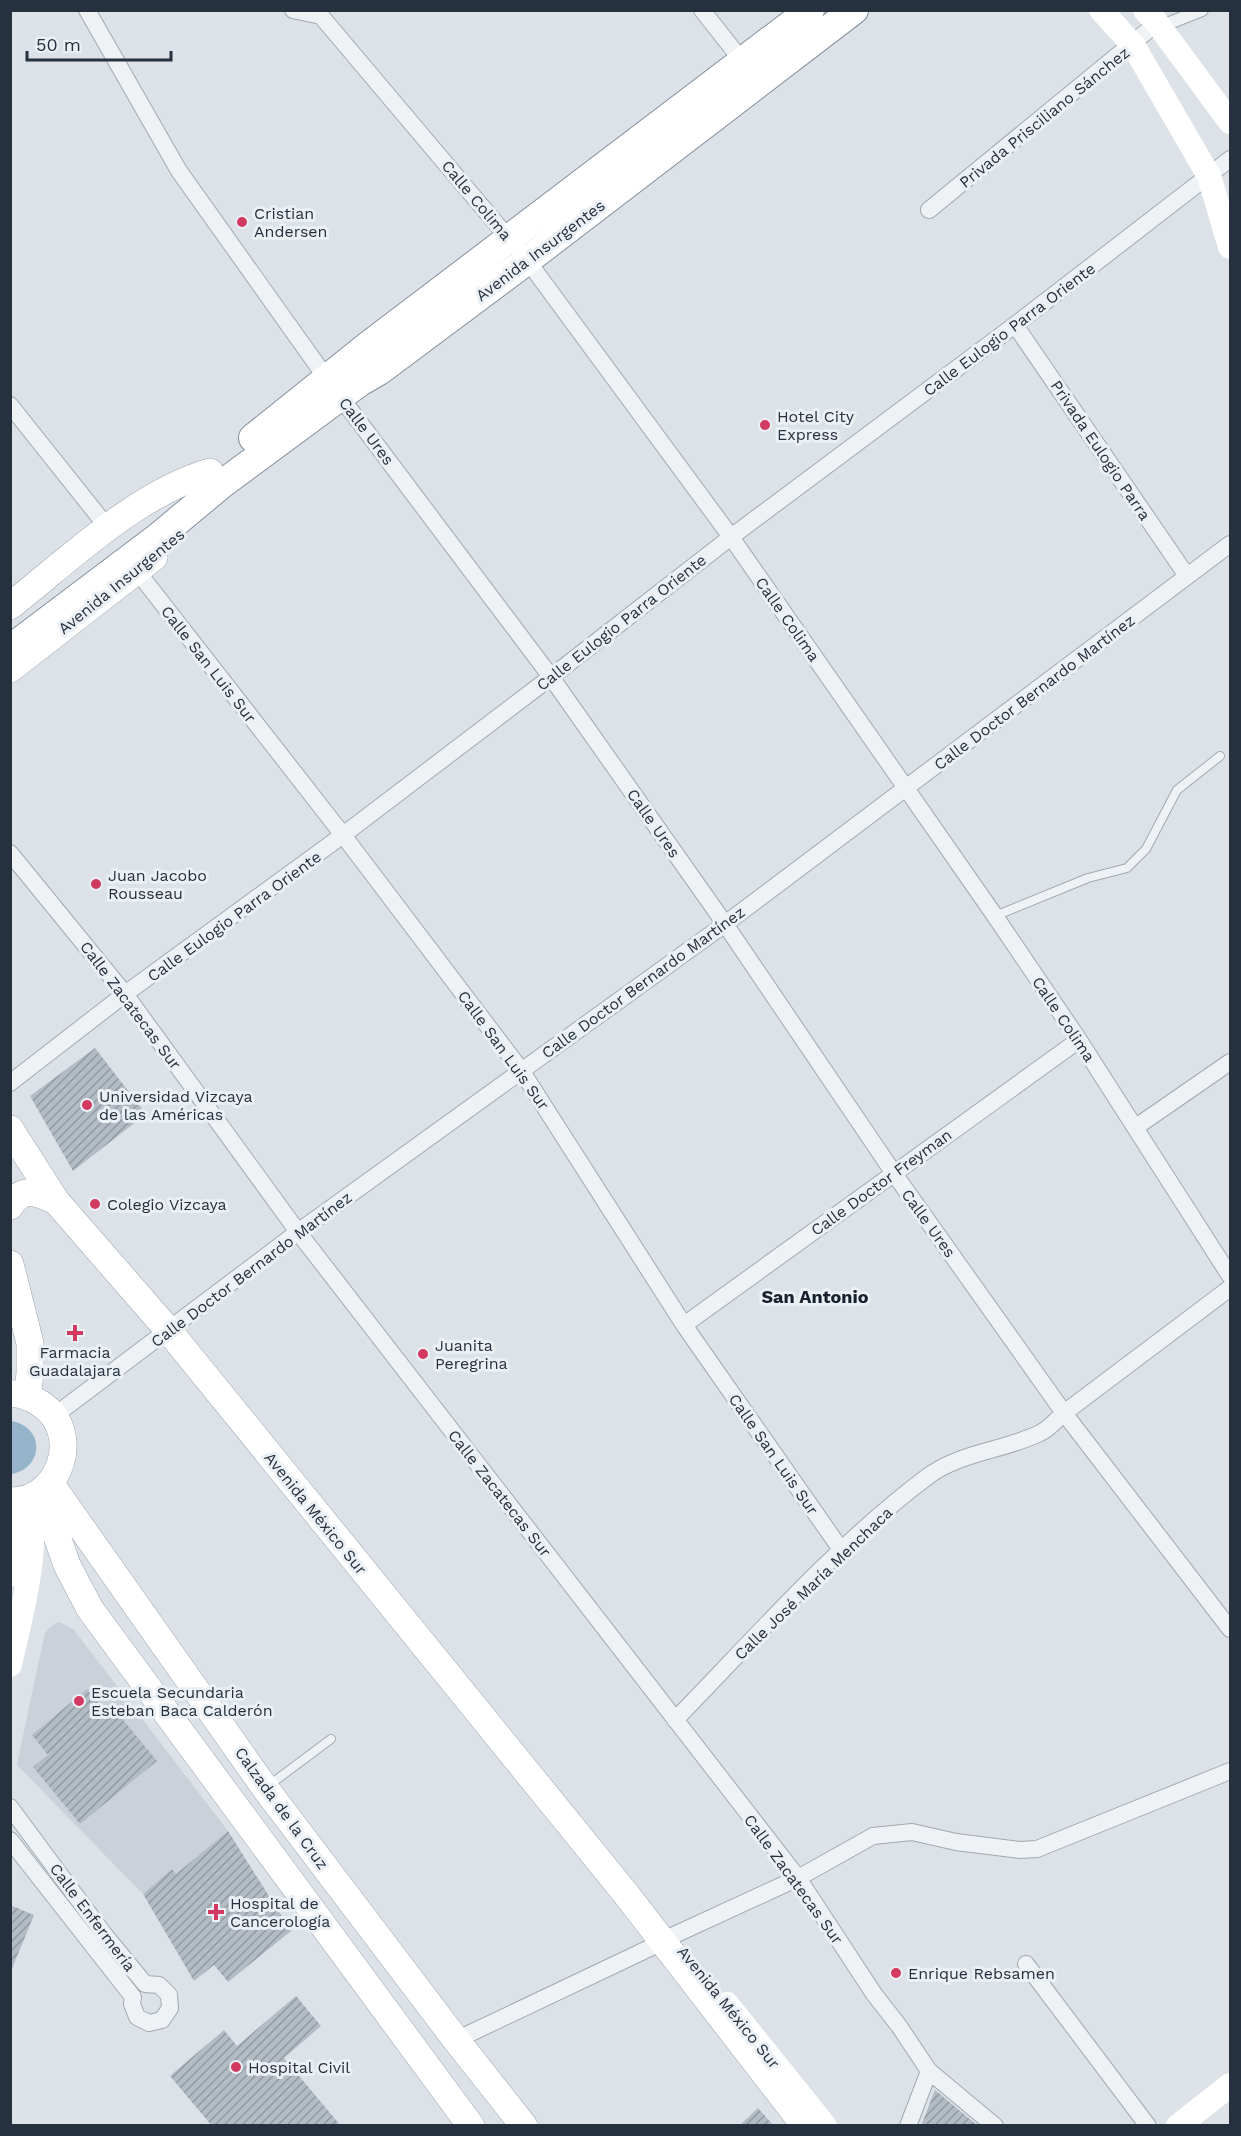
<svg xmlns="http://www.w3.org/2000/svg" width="1241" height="2136" font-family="'Work Sans',sans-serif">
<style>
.built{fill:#cad1d9}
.water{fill:#95b4c9}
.building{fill:url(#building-hatch)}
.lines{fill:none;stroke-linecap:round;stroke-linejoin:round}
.service-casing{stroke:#a1a9b1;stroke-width:10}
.pedestrian-casing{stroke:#a1a9b1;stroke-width:14}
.minor-casing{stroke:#a1a9b1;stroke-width:18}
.primary-casing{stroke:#9ba7b3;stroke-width:28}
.trunk-casing{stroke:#83919e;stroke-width:30}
.service{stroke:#eff2f5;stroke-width:8}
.pedestrian{stroke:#eff2f5;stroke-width:12}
.minor{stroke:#eff2f5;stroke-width:16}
.secondary{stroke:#fff;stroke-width:24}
.primary{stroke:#fff;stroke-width:27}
.trunk{stroke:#fff;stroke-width:28}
.poi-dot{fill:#d33a62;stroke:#ebf0f5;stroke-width:2}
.labels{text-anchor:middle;stroke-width:6;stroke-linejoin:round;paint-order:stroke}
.street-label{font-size:16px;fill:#25313e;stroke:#ebf0f5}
.poi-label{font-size:16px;fill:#25313e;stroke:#ebf0f5;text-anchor:start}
.neighbourhood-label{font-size:18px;font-weight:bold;fill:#18222e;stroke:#ebf0f5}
</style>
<defs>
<pattern id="building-hatch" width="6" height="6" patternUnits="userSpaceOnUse" patternTransform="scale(1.5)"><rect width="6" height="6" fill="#b3bbc4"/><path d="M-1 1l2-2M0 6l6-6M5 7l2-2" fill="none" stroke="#9199a1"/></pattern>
</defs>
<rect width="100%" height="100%" fill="#dce2e7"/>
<path class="built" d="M58,1622L66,1625L74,1630L228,1831L176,1874L172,1869L143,1894L17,1765L44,1636L49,1628Z"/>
<path class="water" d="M11,1421C44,1426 45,1467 12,1474Z"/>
<path class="building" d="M95,1048L146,1114L73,1171L30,1096Z
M87,1689L103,1709L110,1704L157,1761L80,1824L33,1767L48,1755L32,1735Z
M228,1831L291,1931L228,1982L214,1965L194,1981L143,1894L172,1869L176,1874Z
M10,1905L34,1915L11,1971H10Z
M296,1996L321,2026L284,2058L341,2126H212L170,2076L224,2030L237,2046Z
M935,2090L978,2126H921Z
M758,2108L774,2126H739Z"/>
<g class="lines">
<defs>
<path id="service" d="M995,916L1088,878L1127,868L1146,849L1177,790L1220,756
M268,1786L331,1739"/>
<path id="pedestrian" d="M1157,23L1167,24L1202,10"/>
<path id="minor" d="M87,10L179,171L327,379L551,677L725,924L893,1172L1064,1413L1230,1629
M293,10L321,16L527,260L731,537L995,916L1079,1040L1230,1276
M702,10L743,62
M929,210L1157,23
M1015,325L1187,576
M10,405L108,528
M137,571L343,835L521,1070L684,1325L842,1551
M10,853L125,994L298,1232L798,1878L874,1994L899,2026L929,2071L995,2126
M10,1083L125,994L343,835L551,677L731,537L1015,325L1230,159
M1136,1127L1230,1062
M684,1325L1079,1040
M54,1416L298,1232L725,924L1230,544
M675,1720C756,1637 834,1547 927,1477C960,1452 1003,1451 1040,1433C1049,1429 1057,1419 1064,1413L1230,1288
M10,1807L104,1934L145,1984L159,1985L169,1995L170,2008L162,2020L149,2023L137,2017L132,2004L133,1997L10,1840
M672,1936L798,1878L873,1836L912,1832L956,1842L1020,1850L1037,1849L1230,1771
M1026,1964L1148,2126
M456,2040L654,1946
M908,2126L929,2071"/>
<path id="primary" d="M10,606C71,558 136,494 210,472
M10,669L154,557
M10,1129L56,1201L169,1331L626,1894L805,2126
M10,1206C24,1185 37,1193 56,1201
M10,1264L30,1343V1374L27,1397
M10,1394C21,1393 32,1398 41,1404C83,1432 61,1502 10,1501
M50,1483L265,1788L456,2040L524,2126
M41,1491L67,1565L90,1609L471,2126"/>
<path id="trunk" d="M253,438L369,345L810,10
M10,649L157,538L222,484L360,382L379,371L517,268L854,10"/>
</defs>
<use href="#service" class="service-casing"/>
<use href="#pedestrian" class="pedestrian-casing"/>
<use href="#minor" class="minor-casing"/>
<use href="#primary" class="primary-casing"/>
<use href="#trunk" class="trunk-casing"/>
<use href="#service" class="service"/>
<use href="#pedestrian" class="pedestrian"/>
<use href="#minor" class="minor"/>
<path class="secondary" d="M1101,10L1133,45L1209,176L1230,247
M1145,10L1157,23L1230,122
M10,1510C20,1531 14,1553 10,1575
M10,1665C21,1614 41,1548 28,1498
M727,2004L825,2126
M1178,2126L1230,2085"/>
<use href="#primary" class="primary"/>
<use href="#trunk" class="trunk"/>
</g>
<g class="poi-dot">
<circle cx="242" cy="222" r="6"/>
<circle cx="765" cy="425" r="6"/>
<circle cx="96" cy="884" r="6"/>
<circle cx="87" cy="1105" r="6"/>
<circle cx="95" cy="1204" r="6"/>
<path d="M72 1324h6v6h6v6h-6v6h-6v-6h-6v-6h6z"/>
<circle cx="423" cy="1354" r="6"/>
<circle cx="79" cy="1701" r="6"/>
<path d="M213 1903h6v6h6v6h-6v6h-6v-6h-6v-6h6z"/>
<circle cx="896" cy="1973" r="6"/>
<circle cx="236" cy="2067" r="6"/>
</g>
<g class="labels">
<g class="street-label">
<text transform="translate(1044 117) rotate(-39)" y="6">Privada Prisciliano Sánchez</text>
<text transform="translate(477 200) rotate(50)" y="6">Calle Colima</text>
<text transform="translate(540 250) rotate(-37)" y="6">Avenida Insurgentes</text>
<text transform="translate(1009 329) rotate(-37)" y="6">Calle Eulogio Parra Oriente</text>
<text transform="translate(367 431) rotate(53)" y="6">Calle Ures</text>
<text transform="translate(1101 450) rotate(56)" y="6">Privada Eulogio Parra</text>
<text transform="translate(121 581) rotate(-39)" y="6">Avenida Insurgentes</text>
<text transform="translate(788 619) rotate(55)" y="6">Calle Colima</text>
<text transform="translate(621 622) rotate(-38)" y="6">Calle Eulogio Parra Oriente</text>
<text transform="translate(209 664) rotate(52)" y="6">Calle San Luis Sur</text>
<text transform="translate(1034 692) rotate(-37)" y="6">Calle Doctor Bernardo Martínez</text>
<text transform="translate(654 823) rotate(55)" y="6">Calle Ures</text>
<text transform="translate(234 916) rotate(-36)" y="6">Calle Eulogio Parra Oriente</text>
<text transform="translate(643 982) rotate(-36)" y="6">Calle Doctor Bernardo Martínez</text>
<text transform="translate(131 1005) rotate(53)" y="6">Calle Zacatecas Sur</text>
<text transform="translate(1064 1019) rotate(56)" y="6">Calle Colima</text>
<text transform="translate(504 1050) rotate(54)" y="6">Calle San Luis Sur</text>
<text transform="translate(881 1182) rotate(-36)" y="6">Calle Doctor Freyman</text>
<text transform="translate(929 1223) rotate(54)" y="6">Calle Ures</text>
<text transform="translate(251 1269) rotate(-37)" y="6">Calle Doctor Bernardo Martínez</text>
<text transform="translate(774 1454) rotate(55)" y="6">Calle San Luis Sur</text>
<text transform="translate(500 1493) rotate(52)" y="6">Calle Zacatecas Sur</text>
<text transform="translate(316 1513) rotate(51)" y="6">Avenida México Sur</text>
<text transform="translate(813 1583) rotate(-44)" y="6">Calle José María Menchaca</text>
<text transform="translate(282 1808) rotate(54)" y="6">Calzada de la Cruz</text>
<text transform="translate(794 1879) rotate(54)" y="6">Calle Zacatecas Sur</text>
<text transform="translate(93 1917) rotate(53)" y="6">Calle Enfermería</text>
<text transform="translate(729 2007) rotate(51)" y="6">Avenida México Sur</text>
</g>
<g class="poi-label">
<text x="254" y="219">Cristian<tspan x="254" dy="18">Andersen</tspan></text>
<text x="777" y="422">Hotel City<tspan x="777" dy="18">Express</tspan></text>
<text x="108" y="881">Juan Jacobo<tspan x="108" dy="18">Rousseau</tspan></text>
<text x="99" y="1102">Universidad Vizcaya<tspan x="99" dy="18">de las Américas</tspan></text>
<text x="107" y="1210">Colegio Vizcaya</text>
<text x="435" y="1351">Juanita<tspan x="435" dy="18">Peregrina</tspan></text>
<text x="75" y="1358" text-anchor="middle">Farmacia<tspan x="75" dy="18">Guadalajara</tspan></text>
<text x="91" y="1698">Escuela Secundaria<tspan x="91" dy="18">Esteban Baca Calderón</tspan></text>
<text x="230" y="1909">Hospital de<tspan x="230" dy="18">Cancerología</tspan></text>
<text x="908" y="1979">Enrique Rebsamen</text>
<text x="248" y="2073">Hospital Civil</text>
</g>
<g class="neighbourhood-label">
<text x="815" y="1303">San Antonio</text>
</g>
</g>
<rect width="1241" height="2136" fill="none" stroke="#25313e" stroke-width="24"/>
<path d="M27 51v9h144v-9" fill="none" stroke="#25313e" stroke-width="3"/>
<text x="36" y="51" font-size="18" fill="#25313e" stroke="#ebf0f5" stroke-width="4.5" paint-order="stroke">50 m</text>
</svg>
